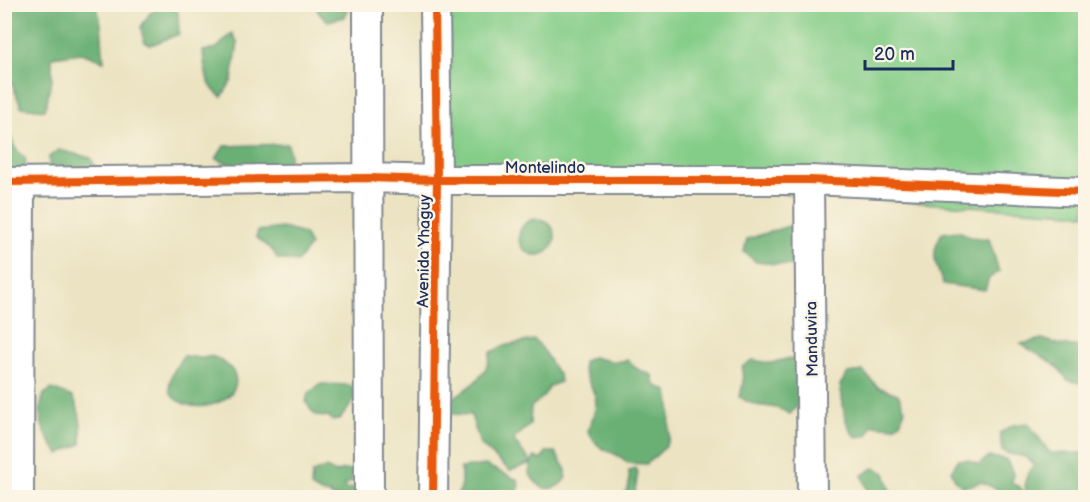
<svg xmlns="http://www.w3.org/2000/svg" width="1090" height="502" font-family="'Balsamiq Sans',sans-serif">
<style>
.green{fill:#84cd88;stroke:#507e73;stroke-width:1.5}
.forest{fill:#6bb074;stroke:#437069;stroke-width:1.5}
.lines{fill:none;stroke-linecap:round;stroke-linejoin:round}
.minor-casing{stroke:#838990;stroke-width:32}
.minor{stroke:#fff;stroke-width:28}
.cycleway-casing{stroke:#fcf5e5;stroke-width:11}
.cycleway{stroke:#e8590c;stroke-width:8}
.labels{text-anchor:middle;stroke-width:5;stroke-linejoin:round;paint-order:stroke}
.street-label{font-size:16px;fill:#1b2f5e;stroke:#fcf5e5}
</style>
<rect width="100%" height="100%" fill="#fcf5e5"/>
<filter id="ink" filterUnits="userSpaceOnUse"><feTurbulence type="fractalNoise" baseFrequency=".0167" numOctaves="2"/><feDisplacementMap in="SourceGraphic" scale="12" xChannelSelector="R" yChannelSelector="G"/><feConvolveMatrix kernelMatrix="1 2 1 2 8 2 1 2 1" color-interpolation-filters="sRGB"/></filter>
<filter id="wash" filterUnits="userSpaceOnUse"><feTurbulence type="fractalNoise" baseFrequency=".008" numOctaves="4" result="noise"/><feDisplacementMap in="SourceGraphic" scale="24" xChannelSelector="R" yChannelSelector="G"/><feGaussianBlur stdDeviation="1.35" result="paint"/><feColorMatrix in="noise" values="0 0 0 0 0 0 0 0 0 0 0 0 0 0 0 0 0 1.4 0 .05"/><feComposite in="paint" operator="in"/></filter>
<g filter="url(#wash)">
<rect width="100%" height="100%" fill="#ebe3c1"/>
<path class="green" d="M450,4L1085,5V214L450,171Z"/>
<path class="forest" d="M5,4L95,5C104,20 101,44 104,61L81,53L52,57V79L45,110L21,107L12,83L6,75Z
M316,5H348L345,17L328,21L318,12Z
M160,7H170L178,12L179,34L151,45L144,42L141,27L150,13Z
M232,33L238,43L232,80L222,97C205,87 205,69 203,51L217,48Z
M4,124C15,138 8,145 25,158L26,164L5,192Z
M288,144L290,155L286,171L229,164L216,159L224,146Z
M59,150L91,158L95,166L91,173L49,169V157Z
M519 237a18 18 0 1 1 36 0a18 18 0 1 1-36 0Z
M792,225L799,242L795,266L756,262L744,252L747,239Z
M282,228L304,234L310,246L297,262L277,259L273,251L256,237L258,231Z
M959,231L970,237L989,239L999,272L989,278L985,290L943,284C935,263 930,253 942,233Z
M1042,339L1061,345L1085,347V384L1067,380C1056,360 1039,357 1021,344Z
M534,340C546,348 549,364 559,375L560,382L550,386L543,397L531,407L530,425L514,439C517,448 526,454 531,462L535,457L541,460L546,452H555L566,470V479C551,495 539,490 529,473L531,463L510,471L480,444L471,415L451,414L447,410V402C465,390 489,377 490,353L503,346Z
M183,356C189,356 196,358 201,358C206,358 209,355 214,357C218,358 222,362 226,364C258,390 204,421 176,399C161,388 175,368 183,356Z
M592,357L614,362L628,360L637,369L652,375L654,385L668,391L670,404L669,438L665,447L647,464L628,463C613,448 599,455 588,431C590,423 596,411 596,403C596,387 581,377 583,362Z
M786,359L801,361V401L790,414C768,401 760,412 740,397L743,383L742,367L752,360L771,363Z
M863,371L878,387L898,394L905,410L900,423L894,427L872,425L868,435L856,437C842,425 844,401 840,385L848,373Z
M321,384L350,385L357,397L340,419L333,421L328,416C315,419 312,412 306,402L308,394Z
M52,389L73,397C81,413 82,426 81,444L59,454C44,435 35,419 44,394Z
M1028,423L1050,453H1085V497H1029C1022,484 1025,477 1034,465C1026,452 1014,458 1002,451L1000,433L1013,425Z
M988,457L1006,459L1013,473L1012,484L1019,486L1024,492L1021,497H999V490L981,482C964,488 959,491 951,471L958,460H969L978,465Z
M485,465L518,480L519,488L516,496L456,497L461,488V468Z
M326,468L336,473L342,470H350L353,475L352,481L344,486L347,490L352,487L357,497H332L330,494L321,493L311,487L312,473Z
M635,468L638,472L635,491L640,497H604L612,493L619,497C632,488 629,485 629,471Z
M874,468L885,473L892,495L890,497H868L866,495L867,489L862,475Z"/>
</g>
<g filter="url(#ink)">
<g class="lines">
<defs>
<path id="minor" d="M368,4L369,498
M809,180L812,498
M4,182L368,178L437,180H809L1086,192
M19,498L20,182
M433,498L437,180L435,4"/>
</defs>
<use href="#minor" class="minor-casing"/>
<use href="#minor" class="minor"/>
<defs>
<path id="cycleway" d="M4,182L368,178L437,180H809L1086,192
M433,498L437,180L435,4"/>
</defs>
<use href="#cycleway" class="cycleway-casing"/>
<use href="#cycleway" class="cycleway"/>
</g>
</g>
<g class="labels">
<g class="street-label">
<text x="545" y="173">Montelindo</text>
<text transform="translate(423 251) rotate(-89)" y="6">Avenida Yhaguy</text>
<text transform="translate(811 339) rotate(-91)" y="6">Manduvira</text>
</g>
</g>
<rect width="1090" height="502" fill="none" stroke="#fcf5e5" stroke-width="24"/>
<path d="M865 60v9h88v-9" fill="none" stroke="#1b2f5e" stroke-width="3"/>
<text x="874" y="60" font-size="18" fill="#1b2f5e" stroke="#fcf5e5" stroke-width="4.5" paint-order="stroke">20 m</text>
</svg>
